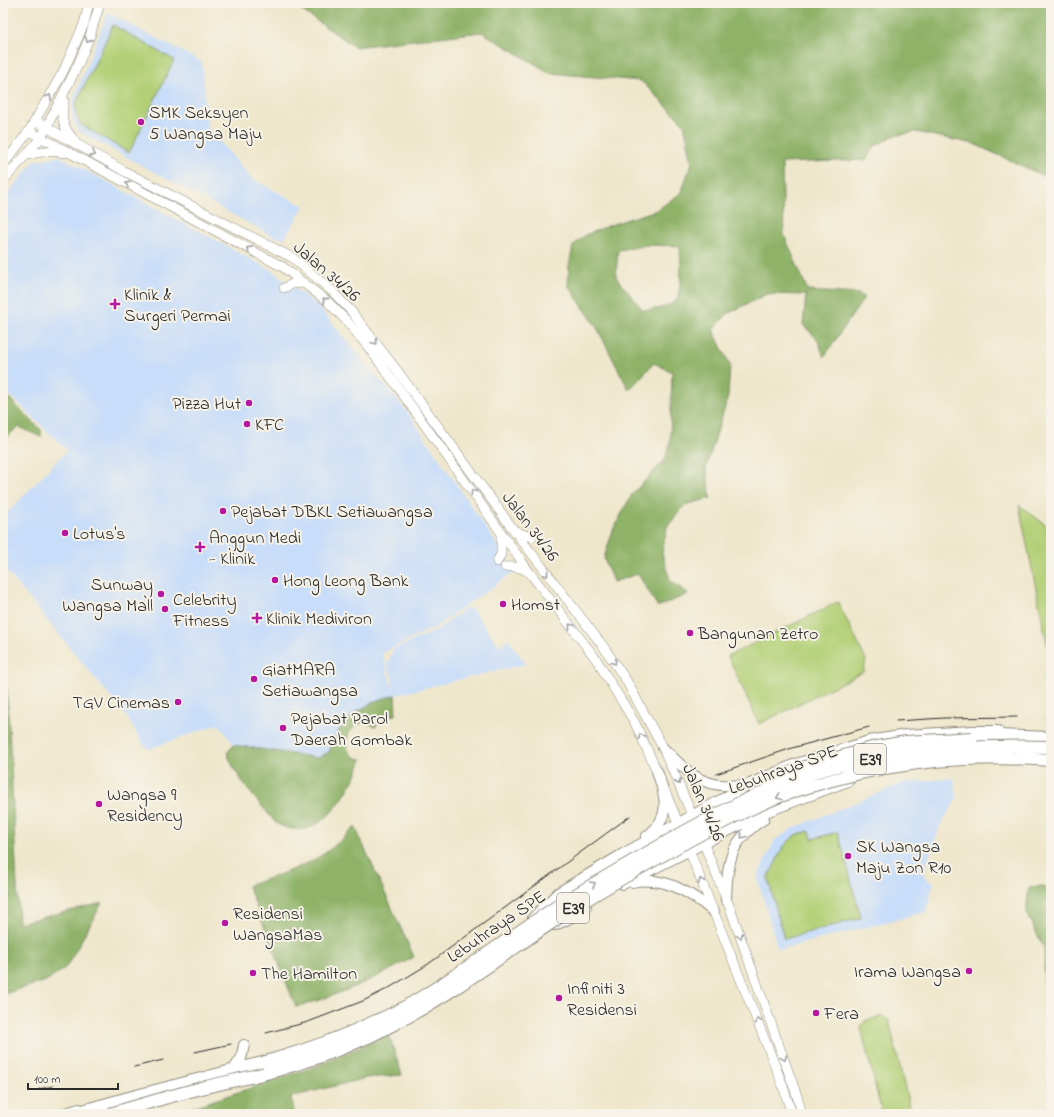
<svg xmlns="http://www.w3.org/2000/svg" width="1054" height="1117" font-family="'Indie Flower',sans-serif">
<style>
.built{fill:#c8ddf9}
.green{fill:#b3d077;stroke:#6f7e51}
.forest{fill:#8eb268;stroke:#5c6e4a;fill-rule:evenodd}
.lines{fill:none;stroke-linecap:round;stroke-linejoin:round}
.secondary-casing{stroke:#8d897c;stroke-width:10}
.primary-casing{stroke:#8d897c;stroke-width:12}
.highway-casing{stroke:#8d897c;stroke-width:14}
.secondary{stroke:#fff;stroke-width:9}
.primary{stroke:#fff;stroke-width:10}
.highway{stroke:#fff;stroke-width:12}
.tram{stroke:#2b2b2b;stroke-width:1}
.highway-bridge-casing{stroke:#8d897c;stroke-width:14;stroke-linecap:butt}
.highway-bridge{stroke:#fff;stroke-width:12}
.oneway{stroke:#a0a0a0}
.poi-dot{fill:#b5179e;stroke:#f7f3e8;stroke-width:1.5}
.labels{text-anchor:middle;stroke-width:4;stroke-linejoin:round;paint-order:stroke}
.shield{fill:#f7f3e8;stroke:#686764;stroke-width:1}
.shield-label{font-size:17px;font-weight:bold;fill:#2b2b2b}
.poi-label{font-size:18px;fill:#2b2b2b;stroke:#f7f3e8;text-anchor:start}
.street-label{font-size:18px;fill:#2b2b2b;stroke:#f7f3e8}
</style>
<rect width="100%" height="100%" fill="#f7f3e8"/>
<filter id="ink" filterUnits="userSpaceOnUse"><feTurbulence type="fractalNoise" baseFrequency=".025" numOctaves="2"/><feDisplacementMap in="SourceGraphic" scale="8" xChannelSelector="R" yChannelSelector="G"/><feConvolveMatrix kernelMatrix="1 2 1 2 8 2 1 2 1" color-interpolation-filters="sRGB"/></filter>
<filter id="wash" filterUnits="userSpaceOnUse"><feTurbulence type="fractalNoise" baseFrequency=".012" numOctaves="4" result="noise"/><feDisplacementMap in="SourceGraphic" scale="16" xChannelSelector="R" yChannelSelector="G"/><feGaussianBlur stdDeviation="0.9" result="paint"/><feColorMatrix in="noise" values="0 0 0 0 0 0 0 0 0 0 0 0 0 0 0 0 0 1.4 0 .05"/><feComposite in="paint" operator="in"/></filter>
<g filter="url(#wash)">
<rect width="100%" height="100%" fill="#efe7cc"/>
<path class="built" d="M108,13L202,62L207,127L252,179L304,206L285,238H276L78,131L72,116V102Z
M59,156L271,270L317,305L409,414L515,571L434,628L382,653L393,691L392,677L387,664L394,649L435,631L466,608L472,609L499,646L508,639L526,664L395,695L375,701L355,713L346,721L333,740L329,752L318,758L234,745L219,724L149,749L143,744L127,717L3,567V517L67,450L3,389V200L34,161Z
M954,778L957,798L940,826L923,873L928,881L934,882L926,912L778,950L757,877L775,840L794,828L903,783Z"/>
<path class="green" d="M113,25L174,60L129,153L80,124L76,114V103Z
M1019,505L1051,529V687L1048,648Z
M838,602L866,660L863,672L759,724L728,656Z
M810,831L812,839L838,832L861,918L784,939L768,878L784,846L795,835Z
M882,1016L889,1020L911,1114H882L861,1027L865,1021Z"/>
<path class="forest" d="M291,3H1051V179L974,144L916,132L893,136L874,147L866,160L782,163L784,235L808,291L860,294L864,298L824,357L818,340L803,325L806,295L767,294L727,314L713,330L730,365L728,397L706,468L711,498L685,505L667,527L662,553L670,580L688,594L658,607L638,574L613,582L604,558L613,530L632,494L665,460L670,442L672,372L654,363L629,390L596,326L568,285L569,266L573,246L585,235L613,224L657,210L681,193L692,162L684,124L641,81L550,73L482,32L355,47ZM647,245L680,246C680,259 684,294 673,303C664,309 653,309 643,310L616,277L618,250Z
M3,392L41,430V437L19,427L13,431L3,443Z
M3,685L7,689L19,923L102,903L67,966L49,980L4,994H3Z
M395,695L396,715L379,716L376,727C372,725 367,723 364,723C348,725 340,746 353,756C355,758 360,759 362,759C355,782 334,818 311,827C300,832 286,829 276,823C258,801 237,780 227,753L234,745L318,758L329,752L339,730L355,713L375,701Z
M355,827L414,957C377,978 338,996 296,1007L248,886C270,877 303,868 322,855C334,847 345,837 355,827Z
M1043,886L1051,888V991L1044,986V948L1026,913L1029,887Z
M389,1035L402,1075L366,1078L291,1097L295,1114H172L314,1067Z"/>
</g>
<g filter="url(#ink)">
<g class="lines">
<defs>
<path id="secondary" d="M64,100C60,119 63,127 75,141
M36,121L124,171L293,258L332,291L351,311L396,369L513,529L603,646L626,680L663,748L695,822
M29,131L283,267L327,301L345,319L366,344L397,386L530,573L596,659L635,723L660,778
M25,156C39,152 50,150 64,153
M3,165L29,131L63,72L84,24L89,3
M3,181L41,138L78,65L90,36L100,3
M284,288L292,284L303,283
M514,530L522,534L532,537
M497,562L501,554V533
M505,567C515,566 520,567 529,572
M665,791L681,830
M701,837L730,908L797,1096L802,1114
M687,845L782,1083L792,1114"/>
<path id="primary" d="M663,748C691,775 702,789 744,785
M646,837C672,818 666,797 657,771
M632,882C664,875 691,893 714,912
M623,884L763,813L848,781
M726,900C727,862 730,840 764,819
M533,918L558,893L623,854L748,785L793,765L869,741L906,735L972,731H998
M555,925L568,919L586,907
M236,1066L241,1059L244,1045
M62,1114L79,1109"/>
<path id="highway" d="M972,738L999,736L1051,738
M72,1114L125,1099L266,1062"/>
</defs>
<use href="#secondary" class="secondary-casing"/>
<use href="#primary" class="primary-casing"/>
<use href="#highway" class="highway-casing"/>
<use href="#secondary" class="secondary"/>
<use href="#primary" class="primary"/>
<use href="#highway" class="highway"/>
<path class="tram" d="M1046,717H1051
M896,721L944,718L1017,717
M716,774L792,748L869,727
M266,1033L308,1022L363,1001L389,988L427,965L630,816
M195,1052L231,1044
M134,1067L163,1060
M39,1089L53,1086
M3,1098L6,1097"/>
<defs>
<path id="highway-bridge" d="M768,783L775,778L805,767L872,748L906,742L972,738
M266,1062C305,1051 339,1039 376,1021C386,1017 397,1012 407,1006C455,978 500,944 547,913C585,888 624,866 663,844C712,816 761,790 815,772C836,765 857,762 878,758C936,748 993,745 1051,747
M110,1114C138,1106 166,1097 194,1090C224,1082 255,1077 284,1068C323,1057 363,1041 398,1022C460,989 516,945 575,907C605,887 637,870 668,852C704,832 740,812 778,797C796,790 814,785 832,780C907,760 974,755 1051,760"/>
</defs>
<use href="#highway-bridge" class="highway-bridge-casing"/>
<use href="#highway-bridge" class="highway-bridge"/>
</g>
<defs><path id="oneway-chevron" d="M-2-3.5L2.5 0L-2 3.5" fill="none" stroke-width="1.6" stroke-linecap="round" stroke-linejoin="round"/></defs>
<g class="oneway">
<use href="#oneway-chevron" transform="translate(88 40) rotate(112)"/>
<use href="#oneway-chevron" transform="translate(49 97) rotate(-61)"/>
<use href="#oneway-chevron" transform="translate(93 154) rotate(29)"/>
<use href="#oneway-chevron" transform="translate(128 184) rotate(-152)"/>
<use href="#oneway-chevron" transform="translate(249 249) rotate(-152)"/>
<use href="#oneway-chevron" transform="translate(325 300) rotate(-140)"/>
<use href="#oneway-chevron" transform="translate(375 342) rotate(52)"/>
<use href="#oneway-chevron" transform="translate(473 492) rotate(-125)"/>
<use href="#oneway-chevron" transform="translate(546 574) rotate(53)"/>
<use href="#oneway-chevron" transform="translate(571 626) rotate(-127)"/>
<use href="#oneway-chevron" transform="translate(614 662) rotate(56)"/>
<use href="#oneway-chevron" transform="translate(641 736) rotate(-115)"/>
<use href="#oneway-chevron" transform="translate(678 782) rotate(67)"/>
<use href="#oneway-chevron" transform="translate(779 797) rotate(159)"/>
<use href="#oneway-chevron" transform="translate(743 836) rotate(128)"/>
<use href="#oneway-chevron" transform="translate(701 881) rotate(-112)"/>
<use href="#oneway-chevron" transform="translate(593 884) rotate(-31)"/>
<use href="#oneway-chevron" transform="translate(740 936) rotate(70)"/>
<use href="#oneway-chevron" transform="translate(758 1021) rotate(-111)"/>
<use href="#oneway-chevron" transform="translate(784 1058) rotate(70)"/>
</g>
</g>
<g class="poi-dot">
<circle cx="141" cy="122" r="4"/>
<path d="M113 298h4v4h4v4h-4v4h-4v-4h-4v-4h4z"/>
<circle cx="249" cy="403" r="4"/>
<circle cx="247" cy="424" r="4"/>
<circle cx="223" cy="511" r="4"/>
<circle cx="65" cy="533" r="4"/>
<path d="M198 541h4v4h4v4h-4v4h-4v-4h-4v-4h4z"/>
<circle cx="275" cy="580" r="4"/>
<circle cx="161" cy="594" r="4"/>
<circle cx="503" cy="604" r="4"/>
<circle cx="165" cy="609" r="4"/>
<path d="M255 612h4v4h4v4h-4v4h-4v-4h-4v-4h4z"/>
<circle cx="690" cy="633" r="4"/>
<circle cx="254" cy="679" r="4"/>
<circle cx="178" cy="702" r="4"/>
<circle cx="283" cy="728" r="4"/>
<circle cx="99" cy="804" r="4"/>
<circle cx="848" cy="856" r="4"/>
<circle cx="225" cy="923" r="4"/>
<circle cx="969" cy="971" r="4"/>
<circle cx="253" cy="973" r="4"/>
<circle cx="559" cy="998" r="4"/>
<circle cx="816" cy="1013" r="4"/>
</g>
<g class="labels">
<g class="shield">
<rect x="854" y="744" width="32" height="30" rx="3"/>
<rect x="557" y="893" width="32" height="30" rx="3"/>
</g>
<g class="shield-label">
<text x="870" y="765">E39</text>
<text x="573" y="914">E39</text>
</g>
<g class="poi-label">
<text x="149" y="118">SMK Seksyen<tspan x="149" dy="21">5 Wangsa Maju</tspan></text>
<text x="124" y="300">Klinik &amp;<tspan x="124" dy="21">Surgeri Permai</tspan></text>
<text x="241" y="409" text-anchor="end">Pizza Hut</text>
<text x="255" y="430">KFC</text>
<text x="231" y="517">Pejabat DBKL Setiawangsa</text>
<text x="73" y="539">Lotus's</text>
<text x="209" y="543">Anggun Medi<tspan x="209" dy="21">- Klinik</tspan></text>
<text x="283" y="586">Hong Leong Bank</text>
<text x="153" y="590" text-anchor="end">Sunway<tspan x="153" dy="21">Wangsa Mall</tspan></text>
<text x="173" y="605">Celebrity<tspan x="173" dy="21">Fitness</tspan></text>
<text x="511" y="610">Homst</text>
<text x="266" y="624">Klinik Mediviron</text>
<text x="698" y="639">Bangunan Zetro</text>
<text x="262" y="675">GiatMARA<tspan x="262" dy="21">Setiawangsa</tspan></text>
<text x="170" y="708" text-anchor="end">TGV Cinemas</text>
<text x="291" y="724">Pejabat Parol<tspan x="291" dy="21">Daerah Gombak</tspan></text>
<text x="107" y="800">Wangsa 9<tspan x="107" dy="21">Residency</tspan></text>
<text x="856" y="852">SK Wangsa<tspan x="856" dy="21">Maju Zon R10</tspan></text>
<text x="233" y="919">Residensi<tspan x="233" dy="21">WangsaMas</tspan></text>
<text x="961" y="977" text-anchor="end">Irama Wangsa</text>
<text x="261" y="979">The Hamilton</text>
<text x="567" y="994">Infiniti 3<tspan x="567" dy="21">Residensi</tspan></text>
<text x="824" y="1019">Fera</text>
</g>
<g class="street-label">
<text transform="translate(327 271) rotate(41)" y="6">Jalan 34/26</text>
<text transform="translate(531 526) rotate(53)" y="6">Jalan 34/26</text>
<text transform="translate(783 769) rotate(-20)" y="6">Lebuhraya SPE</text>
<text transform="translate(704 802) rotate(67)" y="6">Jalan 34/26</text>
<text transform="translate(496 926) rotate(-34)" y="6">Lebuhraya SPE</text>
</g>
</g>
<rect width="1054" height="1117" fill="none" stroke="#f7f3e8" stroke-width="16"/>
<path d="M28 1083v6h90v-6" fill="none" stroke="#2b2b2b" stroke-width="2"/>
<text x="34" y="1083" font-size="12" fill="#2b2b2b" stroke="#f7f3e8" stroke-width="3" paint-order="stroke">100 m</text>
</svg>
